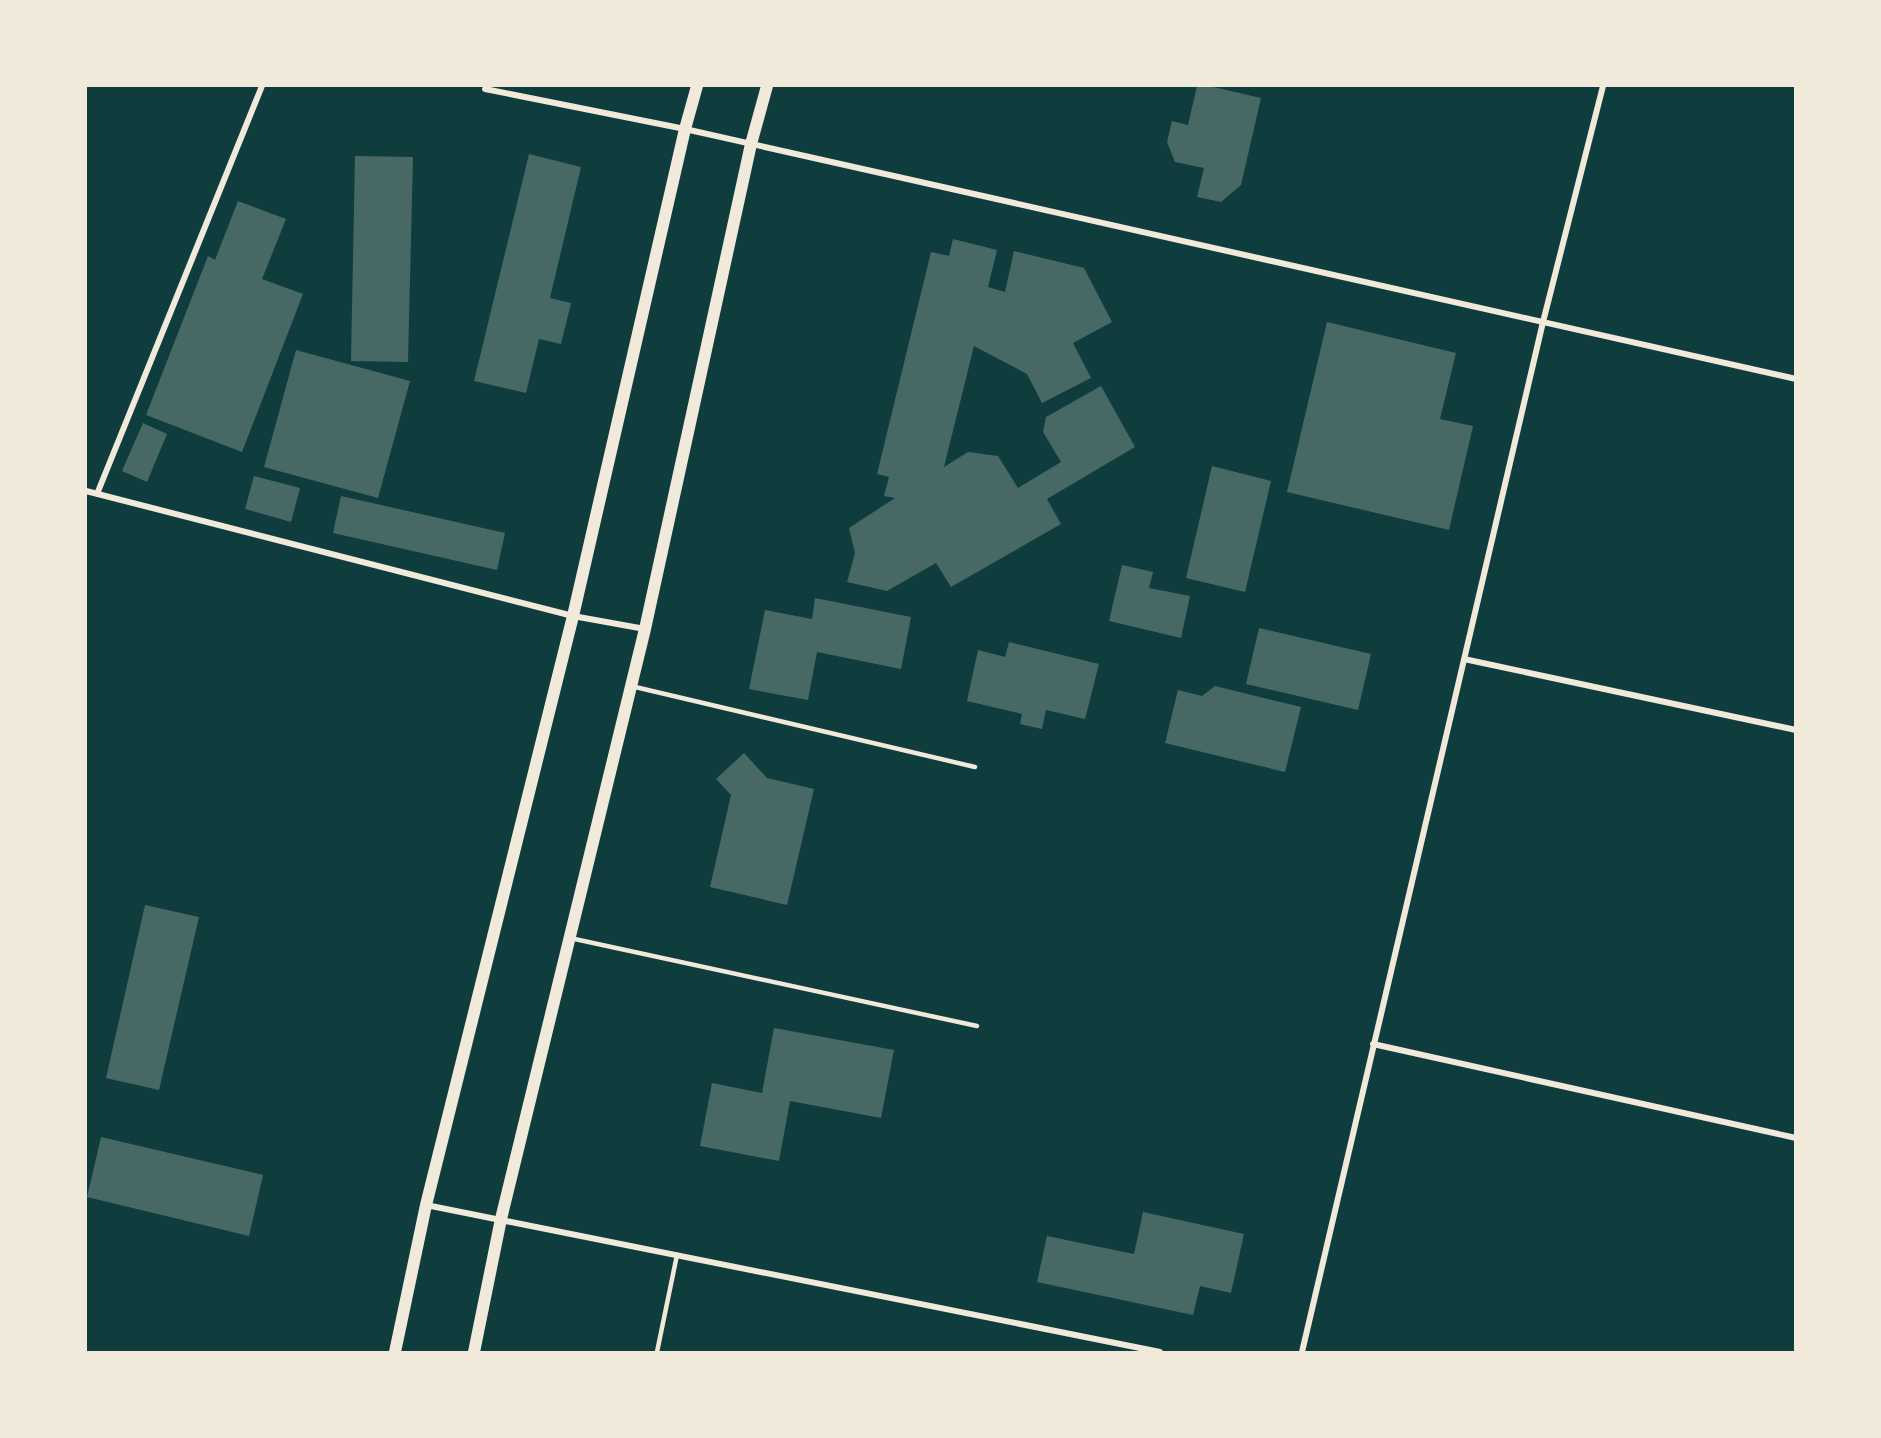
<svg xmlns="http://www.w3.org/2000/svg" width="1881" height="1438" font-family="Mulish,sans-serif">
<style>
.building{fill:#486865}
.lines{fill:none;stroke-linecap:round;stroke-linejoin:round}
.service{stroke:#f1e9da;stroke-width:4.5}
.minor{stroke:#f1e9da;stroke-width:6}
.secondary{stroke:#f1e9da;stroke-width:12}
</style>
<rect width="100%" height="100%" fill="#0f3d3e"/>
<path class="building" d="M1197,86H1209L1261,98L1241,185L1221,202L1197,197L1204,168L1175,162L1167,142L1172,121L1188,125Z
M529,154L581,167L550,298L571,303L561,344L539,339L526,393L474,381Z
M355,156L413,157L408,362L351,361Z
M238,201L286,219L262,279L303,294L242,452L146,415L208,256L215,260Z
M953,239L997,250L988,287L1005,292L1014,251L1084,268L1112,322L1073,343L1091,378L1042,403L1027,374L974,346L944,467L968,452L998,456L1018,488L1061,462L1043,432L1046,417L1101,386L1135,447L1047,499L1061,524L951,587L936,563L887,591L847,582L855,553L849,528L895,498L884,496L889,477L877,474L931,252L949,256Z
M1327,322L1456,353L1440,419L1473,426L1449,530L1287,492Z
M296,350L410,381L378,498L264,467Z
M143,423L167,434L147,482L122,471Z
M1212,466L1271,481L1245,592L1186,578Z
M254,476L300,488L291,522L245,509Z
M341,496L505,533L497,570L333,533Z
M1122,565L1153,572L1149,588L1190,596L1181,638L1109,621Z
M815,598L911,617L901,669L817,652L808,700L749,689L765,610L812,619Z
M1259,628L1371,654L1358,710L1246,684Z
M1009,642L1099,664L1085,719L1046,710L1042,729L1020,724L1022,714L967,701L978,650L1005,657Z
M1215,686L1301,707L1285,772L1165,743L1178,690L1202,696Z
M744,753L767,778L814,789L787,905L710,887L731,795L716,779Z
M145,905L199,917L159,1090L106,1078Z
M774,1028L894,1050L881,1118L790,1101L779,1161L700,1146L712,1083L762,1093Z
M101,1137L263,1175L249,1236L87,1197Z
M1143,1212L1244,1234L1231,1293L1200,1286L1193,1315L1037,1282L1047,1236L1134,1254Z"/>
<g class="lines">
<path class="service" d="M631,686L975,767
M570,938L977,1026
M657,1352L677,1255"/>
<path class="minor" d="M485,89L685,129L1796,379
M86,491L573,616L645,629
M97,494L262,86
M1464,659L1796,730
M1373,1044L1796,1138
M426,1205L1160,1352
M1302,1352L1543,322L1603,86"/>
<path class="secondary" d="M395,1352L426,1205L573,616L685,129L697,86
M474,1352L501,1219L645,629L751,144L767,86"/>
</g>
<rect width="1881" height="1438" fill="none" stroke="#f1e9da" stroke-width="174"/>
</svg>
